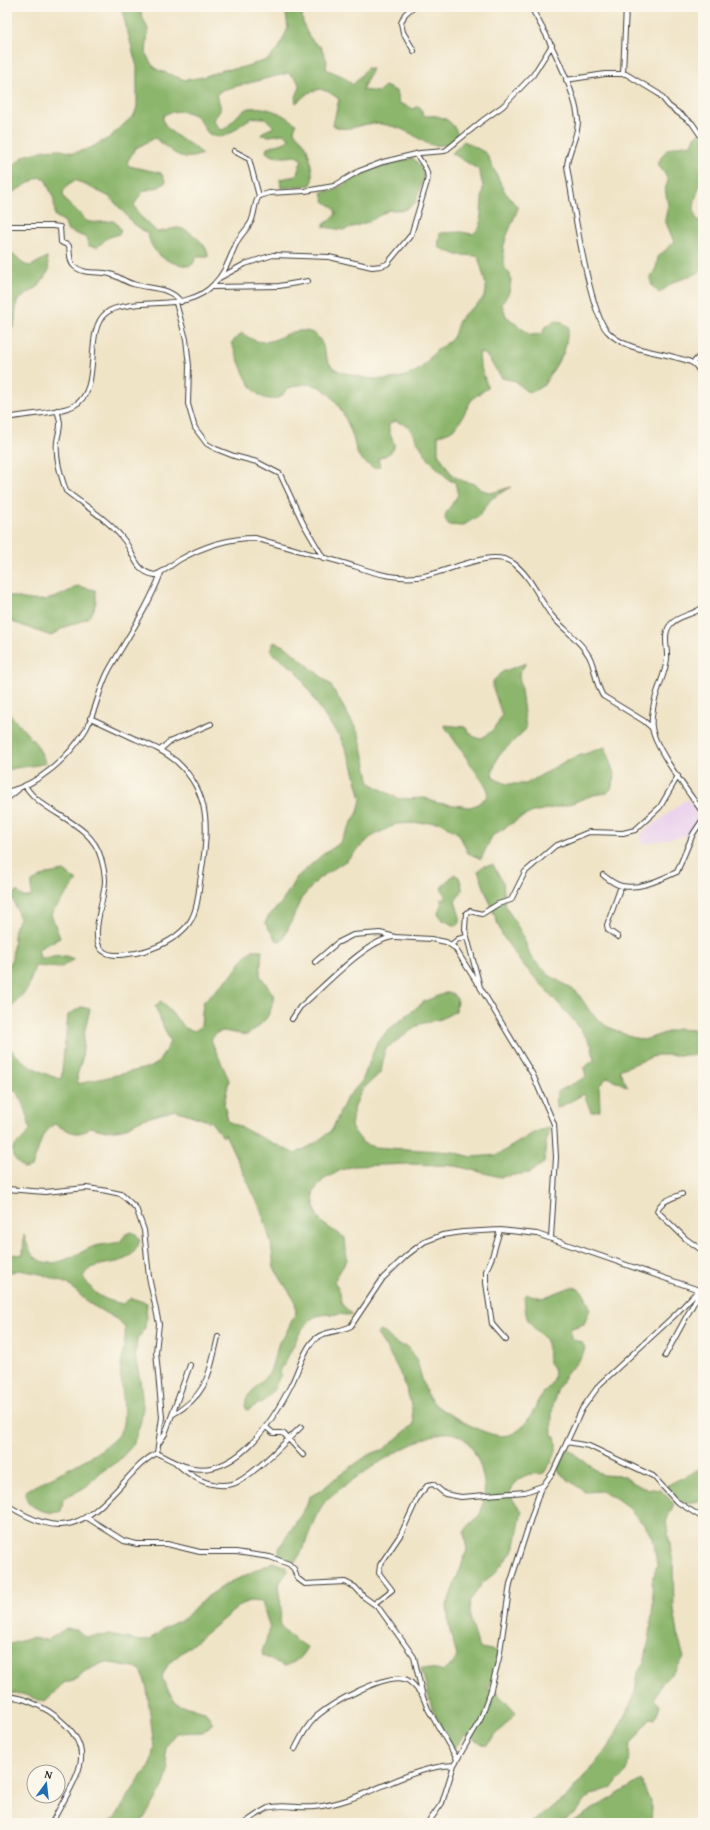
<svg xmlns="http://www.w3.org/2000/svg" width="710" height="1830" font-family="'Gentium Book Plus',serif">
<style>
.built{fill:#ead1ed}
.forest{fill:#8db66d;stroke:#546944}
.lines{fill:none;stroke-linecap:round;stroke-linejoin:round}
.minor-casing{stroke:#3c3a36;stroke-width:6}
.minor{stroke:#fff;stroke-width:4}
</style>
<rect width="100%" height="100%" fill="#fbf7ec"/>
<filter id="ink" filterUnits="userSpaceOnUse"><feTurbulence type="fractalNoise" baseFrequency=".025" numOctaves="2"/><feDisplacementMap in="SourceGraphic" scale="8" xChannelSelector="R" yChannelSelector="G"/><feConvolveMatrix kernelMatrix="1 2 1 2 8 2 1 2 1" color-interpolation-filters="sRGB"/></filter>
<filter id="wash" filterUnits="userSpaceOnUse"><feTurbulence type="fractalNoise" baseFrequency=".012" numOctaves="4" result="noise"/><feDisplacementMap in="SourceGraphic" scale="16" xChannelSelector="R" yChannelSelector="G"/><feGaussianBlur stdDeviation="0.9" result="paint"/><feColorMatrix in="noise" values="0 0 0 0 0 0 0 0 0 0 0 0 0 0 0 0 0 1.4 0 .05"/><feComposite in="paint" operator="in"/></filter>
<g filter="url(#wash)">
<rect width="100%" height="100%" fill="#f0e4c7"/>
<path class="built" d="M687,799L703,817L697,823L689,835L642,844L640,835Z"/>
<path class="forest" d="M121,7H142L141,14L148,29L146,54L152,65L158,70L185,80L203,77L223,70L240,68L267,60L279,48L288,28L285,7H303C299,20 308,41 321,47L327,61L326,69L344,77L353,85L367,68L372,69L362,90L378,92L385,86L396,91L399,103L414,109L417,106L420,107L423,115C428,117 432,115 436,116C448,118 453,124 458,134L450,144C426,148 427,142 408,132C400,128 389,125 381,124C364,120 349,135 333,125L339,99L329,92L320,89L308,93L296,103L295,99L300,87L296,78L288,73L222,90L216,95C222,109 223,108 213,120L219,129L223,130C231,125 235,116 243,111C257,101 285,114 296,124L294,131C297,137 302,139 305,144C309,150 315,179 311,185L281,188L280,179L296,176L302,160L296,156C286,157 274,159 266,152L267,148C274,144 285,145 290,138L283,134L270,136L261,135L263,132L274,127L265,118C262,118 256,117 253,118C238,122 227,146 208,133C204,129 203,124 199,119C192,110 171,109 163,116C161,133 194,143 202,154C181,164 171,150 155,138L136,148L127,162L129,166L161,173L166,182L159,187L143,191L134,205L139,215L157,232C164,232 171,228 178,228C189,229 209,245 208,257H196L193,264L190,266C169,264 152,256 148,234L134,224L110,197L75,180C56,192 62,200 78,212C81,214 84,220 87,221C93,224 106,221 113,221L116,223L121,230L119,234L107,238L98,247L89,246L87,238L67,230L65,222L55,216L54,199L45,179L41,177L37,178L7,196V169L11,168L24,156L45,150L57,149L74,153L90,148L109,138L134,115L137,107V67Z
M703,130C703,144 705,160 703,174C701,187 684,216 703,223V269L698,273L674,282L659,293L652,286L650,278L656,268L658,257L674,242L665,220L668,205L665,189L668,181L665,174L658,165C665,145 673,147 692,144L695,137Z
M464,141L486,153L505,192L518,208L506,238L503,249L505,269L510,274L511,280L509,292L502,304L506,316L530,335L543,334L544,328L555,320L562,322L569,327L564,352L544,385L532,392L526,391L515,381L502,378L486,355L479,352L480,365L488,388C483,391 474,396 471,401C460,418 462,430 438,435V453L452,475L463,481L475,484L480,489L491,493L511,487L491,499L479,516L462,526L449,525L445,519L446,513L458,495L455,482L449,480L429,460L408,426L395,421L389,424C387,443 408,446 378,459L380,466L374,468C369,465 361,460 358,455C355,448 354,440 352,434C343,411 328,378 299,385C291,387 286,388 282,396C251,412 241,361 231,343L242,333C273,357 283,324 310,332C329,338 320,364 339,371C364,380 399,385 421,368C427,363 431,355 437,350C442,346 448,343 452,339C456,334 456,325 460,319C468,308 482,306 486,291C487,285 480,264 478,256L457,255L438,247L440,233L461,232L473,234L480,227L483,186L479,170L452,153Z
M413,158L421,167L424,177L415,203L404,210H389L368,222L343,230L324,227V224L333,218L336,213L333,207L324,201L322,192L335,190L370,170Z
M7,248L25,265L31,266L47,257L49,270L39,286L17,301L14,326L9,330L7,329V306L9,301L7,293Z
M77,586L95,590C98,598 95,613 87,618C80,623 71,624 63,628C59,630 56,634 51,636L7,620V595C36,603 52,603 77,586Z
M274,642L286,647L330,684L359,734L370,783L399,799L424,798L438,803L470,807L476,805L487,797L488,790L485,785L444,725L465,727L474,737L480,739C492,732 497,727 502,715L493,688V681L502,672L526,663L519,674L526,729L498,756L492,774L495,779L507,784H526L567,760L605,747L615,777L611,789L607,793L593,795L567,805L533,812L520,818L492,836L481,859L468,853L459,834L440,822L396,824L371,837L347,860L318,879L301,899L283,940L277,941L265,923L268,917L282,902L296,878L322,855L339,844L358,812L361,799L352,764L340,737L327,720L297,671L273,654L271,649Z
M7,711L37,745L46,763C33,767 20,766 7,770L9,743L7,740Z
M493,865L503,882L505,905L522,934L531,957L549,975L577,992L591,1013L606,1026L631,1037L644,1040L677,1029L696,1030L703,1028V1055H657L619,1070L628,1087L608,1077L599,1086L600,1110L591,1112L584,1094L556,1109L557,1092L586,1077L584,1068L594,1060L592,1046L576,1023L519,960L502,935L478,871L483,866Z
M64,871L77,881L51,914L60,938L38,949L40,958L66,956L74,959L60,968L35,966L28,988L7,1013V970L12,958L15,926L20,919L12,897L17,891L23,897H31L32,882L47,874Z
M454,874L459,877C464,892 463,890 455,901L460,917V923L456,926L443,920L438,913L442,902L440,899H446V898L441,888Z
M253,950H262L260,975L274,996C270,1018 265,1022 247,1035L223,1031L216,1033L211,1040L229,1080L224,1104L228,1121L295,1154L314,1144L332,1130L346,1099L362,1081L376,1045L387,1031L425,1001L448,992L452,993L457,999L456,1011L441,1019L420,1024L385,1049L381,1072L363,1089L359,1096L353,1112L351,1127L363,1143L374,1147L453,1152L472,1157L497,1155L535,1132L551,1127L546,1143L544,1163L529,1173L500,1177L456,1166L411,1164L354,1166L341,1170L323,1180L313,1192C315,1224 320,1221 345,1238L347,1260L334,1281L340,1292L341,1303L352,1315C342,1315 331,1313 321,1315C299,1319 293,1354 280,1370L281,1374C270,1397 271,1398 247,1410L245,1406L247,1397L270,1372L279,1342L285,1335L296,1312L295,1301L274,1268L271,1242L261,1210L225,1134L223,1137L211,1122L175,1110L143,1119L122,1129L106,1131L90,1127C79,1139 67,1130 54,1124L43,1135L32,1167L24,1169L13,1157V1148L30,1131C27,1112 24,1095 7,1084V1042C14,1060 44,1075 61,1079L68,1015L81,1007L90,1009L84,1034L82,1059L77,1076L78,1084L151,1067L158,1063L170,1042L155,1006L161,1001L185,1028L195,1031L201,1026L203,1002L232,975L246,955Z
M131,1232L136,1234L140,1240C131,1274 92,1255 83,1277C96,1296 101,1299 123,1304L131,1298L147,1303L145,1328L137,1340L135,1356L140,1380L143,1406L141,1421L133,1445L118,1461L101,1472L86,1487L66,1497L63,1500L61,1511C49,1516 22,1507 26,1491C48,1477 114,1451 122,1428C126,1417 122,1389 121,1377C119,1360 127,1345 125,1328L118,1320L90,1304L68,1284L41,1274L19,1270L7,1273V1254L23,1255L24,1235C27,1242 29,1253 35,1257C54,1273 77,1252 95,1246C103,1244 112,1244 120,1242L126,1234Z
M571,1287C583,1287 587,1299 590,1309L584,1324L572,1328L570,1331L571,1338L583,1344L585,1348C582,1361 570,1367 564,1378C552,1396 551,1415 552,1436H555C559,1455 553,1458 544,1473C539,1475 536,1473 531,1474C521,1475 510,1486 510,1496L522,1511L514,1550L494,1574L483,1582L470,1601V1617L478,1645L481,1648L497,1651L495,1674L487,1689L497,1693L516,1713L486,1746L466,1734L454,1749L432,1708L421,1668L442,1671L453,1664L457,1656L449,1627L447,1605L467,1550L464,1533C468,1523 479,1520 482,1509C487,1491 484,1472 476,1456C471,1445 464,1435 450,1433C425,1429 352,1479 331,1496C311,1513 310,1542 295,1562L279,1556V1548L306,1507L309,1497L321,1491L333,1480L368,1455L384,1449L414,1424C411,1390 396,1362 377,1334L380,1331C387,1333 390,1338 394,1342C400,1347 408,1345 412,1352C420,1362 421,1384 429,1397C436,1408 449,1414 460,1420C497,1440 518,1447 537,1403C542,1391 557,1384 553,1369C553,1367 550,1365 549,1362C546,1355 549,1347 546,1341C542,1333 534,1330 530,1323C525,1318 525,1304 524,1297L527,1294L542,1298Z
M568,1449L602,1475L622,1476L643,1488L661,1490L674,1504L666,1521L673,1563L674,1609L679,1640L684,1658L675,1670L662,1683L654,1699L660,1705L655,1719L650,1718L630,1745L627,1772L611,1788L590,1795L576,1813L560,1823H531L566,1797L592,1767L609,1747L634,1697L638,1673L645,1659L650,1634L653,1604L652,1583L657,1565L653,1537L644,1525L628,1507L617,1499L602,1491L585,1492L562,1475L557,1469Z
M703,1467V1501L682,1503L666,1486Z
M273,1562L286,1567L288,1571L278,1585L281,1607L280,1625L296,1641L307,1647C301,1658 296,1662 285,1666L263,1656L262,1652L270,1629L262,1602L249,1601L242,1604L169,1663L163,1674L162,1679L175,1702L179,1705L205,1711L213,1723L203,1732L176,1733C155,1756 173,1758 166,1779C163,1791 148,1811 141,1823H106L115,1818L141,1776L150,1767L154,1747L147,1689L142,1672L134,1667L105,1662L85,1671L76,1679L64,1683L44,1702L22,1694L7,1693V1645L31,1638L48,1640L65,1629L78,1630L84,1637L109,1635L140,1641L149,1640L166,1627L185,1618L202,1600L227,1584Z
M641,1780L652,1807L651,1823H570Z"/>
</g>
<g filter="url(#ink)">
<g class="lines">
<defs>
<path id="minor" d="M413,7L405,14L401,23L403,32L414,51
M531,7C546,33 577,93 578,121C578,137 568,151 567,166C572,197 589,312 607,331C623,349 652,351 674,357C680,359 689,360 694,364C699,368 701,374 703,380
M623,73L626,7
M566,80L605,74H626L659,94L669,106L692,123L703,139
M234,151L249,159L259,196
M7,226H52L60,227L61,242L69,246C70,252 69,262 74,266C83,275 99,271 110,274C118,276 125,282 133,284C148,289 170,286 181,302
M221,277L245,264L273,255L329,257L372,267L381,266L387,264L411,235L427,182C430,171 422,163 416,154
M212,287L279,286L308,281
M176,303L186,339L189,366L188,404L195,428L207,444L216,449L234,456L257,462L280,474L303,523L324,559
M693,363L703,352
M57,410C62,427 60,425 57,441C55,458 61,476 66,491C86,507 108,519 124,540C134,553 135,572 155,575C164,572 171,565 179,560C202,547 229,538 255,538C289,548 324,557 357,567C377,574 396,579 417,577C444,575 489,547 513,563C531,576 539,599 552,616C564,630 580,640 589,656C596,669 595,684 603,696L644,721L652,728
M7,418C25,414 61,413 75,405C103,389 83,331 106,313C111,309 119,307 126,306C156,300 191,309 214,284C226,272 229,259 236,244C239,236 247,230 251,222C255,214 254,203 259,196L269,193L305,191L334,186L359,171L383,162L420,153L445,151L482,121L503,106L533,75L552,45
M703,607C694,615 679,615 671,624C662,633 668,649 667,659C665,676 655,692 653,709C652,715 651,721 652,727C654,748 690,794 703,813
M160,750L169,742L211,724
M26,787C44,815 91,821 101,858C103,865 105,874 105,881C105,898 88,940 103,951C112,958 126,954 136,953C155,949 172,942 186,927C197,915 198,897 200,882C207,837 215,796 176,761C163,750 147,744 131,737C118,731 104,724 90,718
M7,792C39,784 69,758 86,729C96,711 99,688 109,670C127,638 148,608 161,573
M7,799L18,790
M603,875C608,879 615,885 622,886C640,890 661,879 677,872L693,834L703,819
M618,937L608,930L607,925L621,886
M451,945L458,939L466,937
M315,962L337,943L353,935L380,933L395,937L431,939L446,942L455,948L477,983
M292,1019L300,1007C323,988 365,941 393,937
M7,1189L45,1192L86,1188L102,1190L121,1194L136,1208L144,1230L149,1277L159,1324L156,1352L162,1417L157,1453
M682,1194C673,1198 660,1201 657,1211L686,1239L703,1251
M500,1230L492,1257L486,1271V1283L492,1324L506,1340
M551,1238L556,1157L554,1124L533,1075L480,987L465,929L466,913L470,911L482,914L498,904L511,900L525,872L555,846L589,832L623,833L635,830L660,807L678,776
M172,1415C208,1395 209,1374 218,1337
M266,1427L273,1433H281L284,1434L303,1455
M567,1442L589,1446L653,1476L676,1501L703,1518
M159,1443L165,1434L190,1365
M176,1463C191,1477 210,1489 232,1484C249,1480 287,1440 301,1427
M7,1505C63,1540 83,1527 125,1481C135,1470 143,1460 157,1453C167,1458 177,1464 188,1467C237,1480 274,1419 292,1383C298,1371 304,1351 312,1342C322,1330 339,1333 351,1326L383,1278L407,1255L424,1242L442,1235L463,1232L500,1230L537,1234L699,1290L696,1299L665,1356
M86,1517L124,1541L137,1544H167L200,1552H236L270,1557L289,1564L294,1569L297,1578L305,1584L345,1582L355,1587L364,1597L378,1607L414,1657L423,1697L428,1709L457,1759
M375,1603L392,1590L379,1573L380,1565L401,1534L419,1495L428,1485L433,1484L445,1494L461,1497L525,1492L542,1486
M7,1696C14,1697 22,1698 28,1701C52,1710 88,1735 80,1765C75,1786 61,1803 52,1823
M295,1749C301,1737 307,1725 317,1716C332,1703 384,1674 404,1679C411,1680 417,1689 422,1695
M245,1823C252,1818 260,1812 268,1808C282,1803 299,1809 314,1807C363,1803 405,1767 454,1765
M428,1823L442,1803L454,1765L480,1720L490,1693L499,1658L510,1584L540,1490L553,1472L582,1409L600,1384L675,1315L703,1285"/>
</defs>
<use href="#minor" class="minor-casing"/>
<use href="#minor" class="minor"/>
</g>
</g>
<rect width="710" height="1830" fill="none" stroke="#fbf7ec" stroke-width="24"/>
<g transform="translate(46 1784) rotate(15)"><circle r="19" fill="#fbf7ec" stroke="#a29f99"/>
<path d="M0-3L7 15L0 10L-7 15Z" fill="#1f6fb2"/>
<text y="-6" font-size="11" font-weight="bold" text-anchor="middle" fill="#1c1c1c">N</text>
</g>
</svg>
